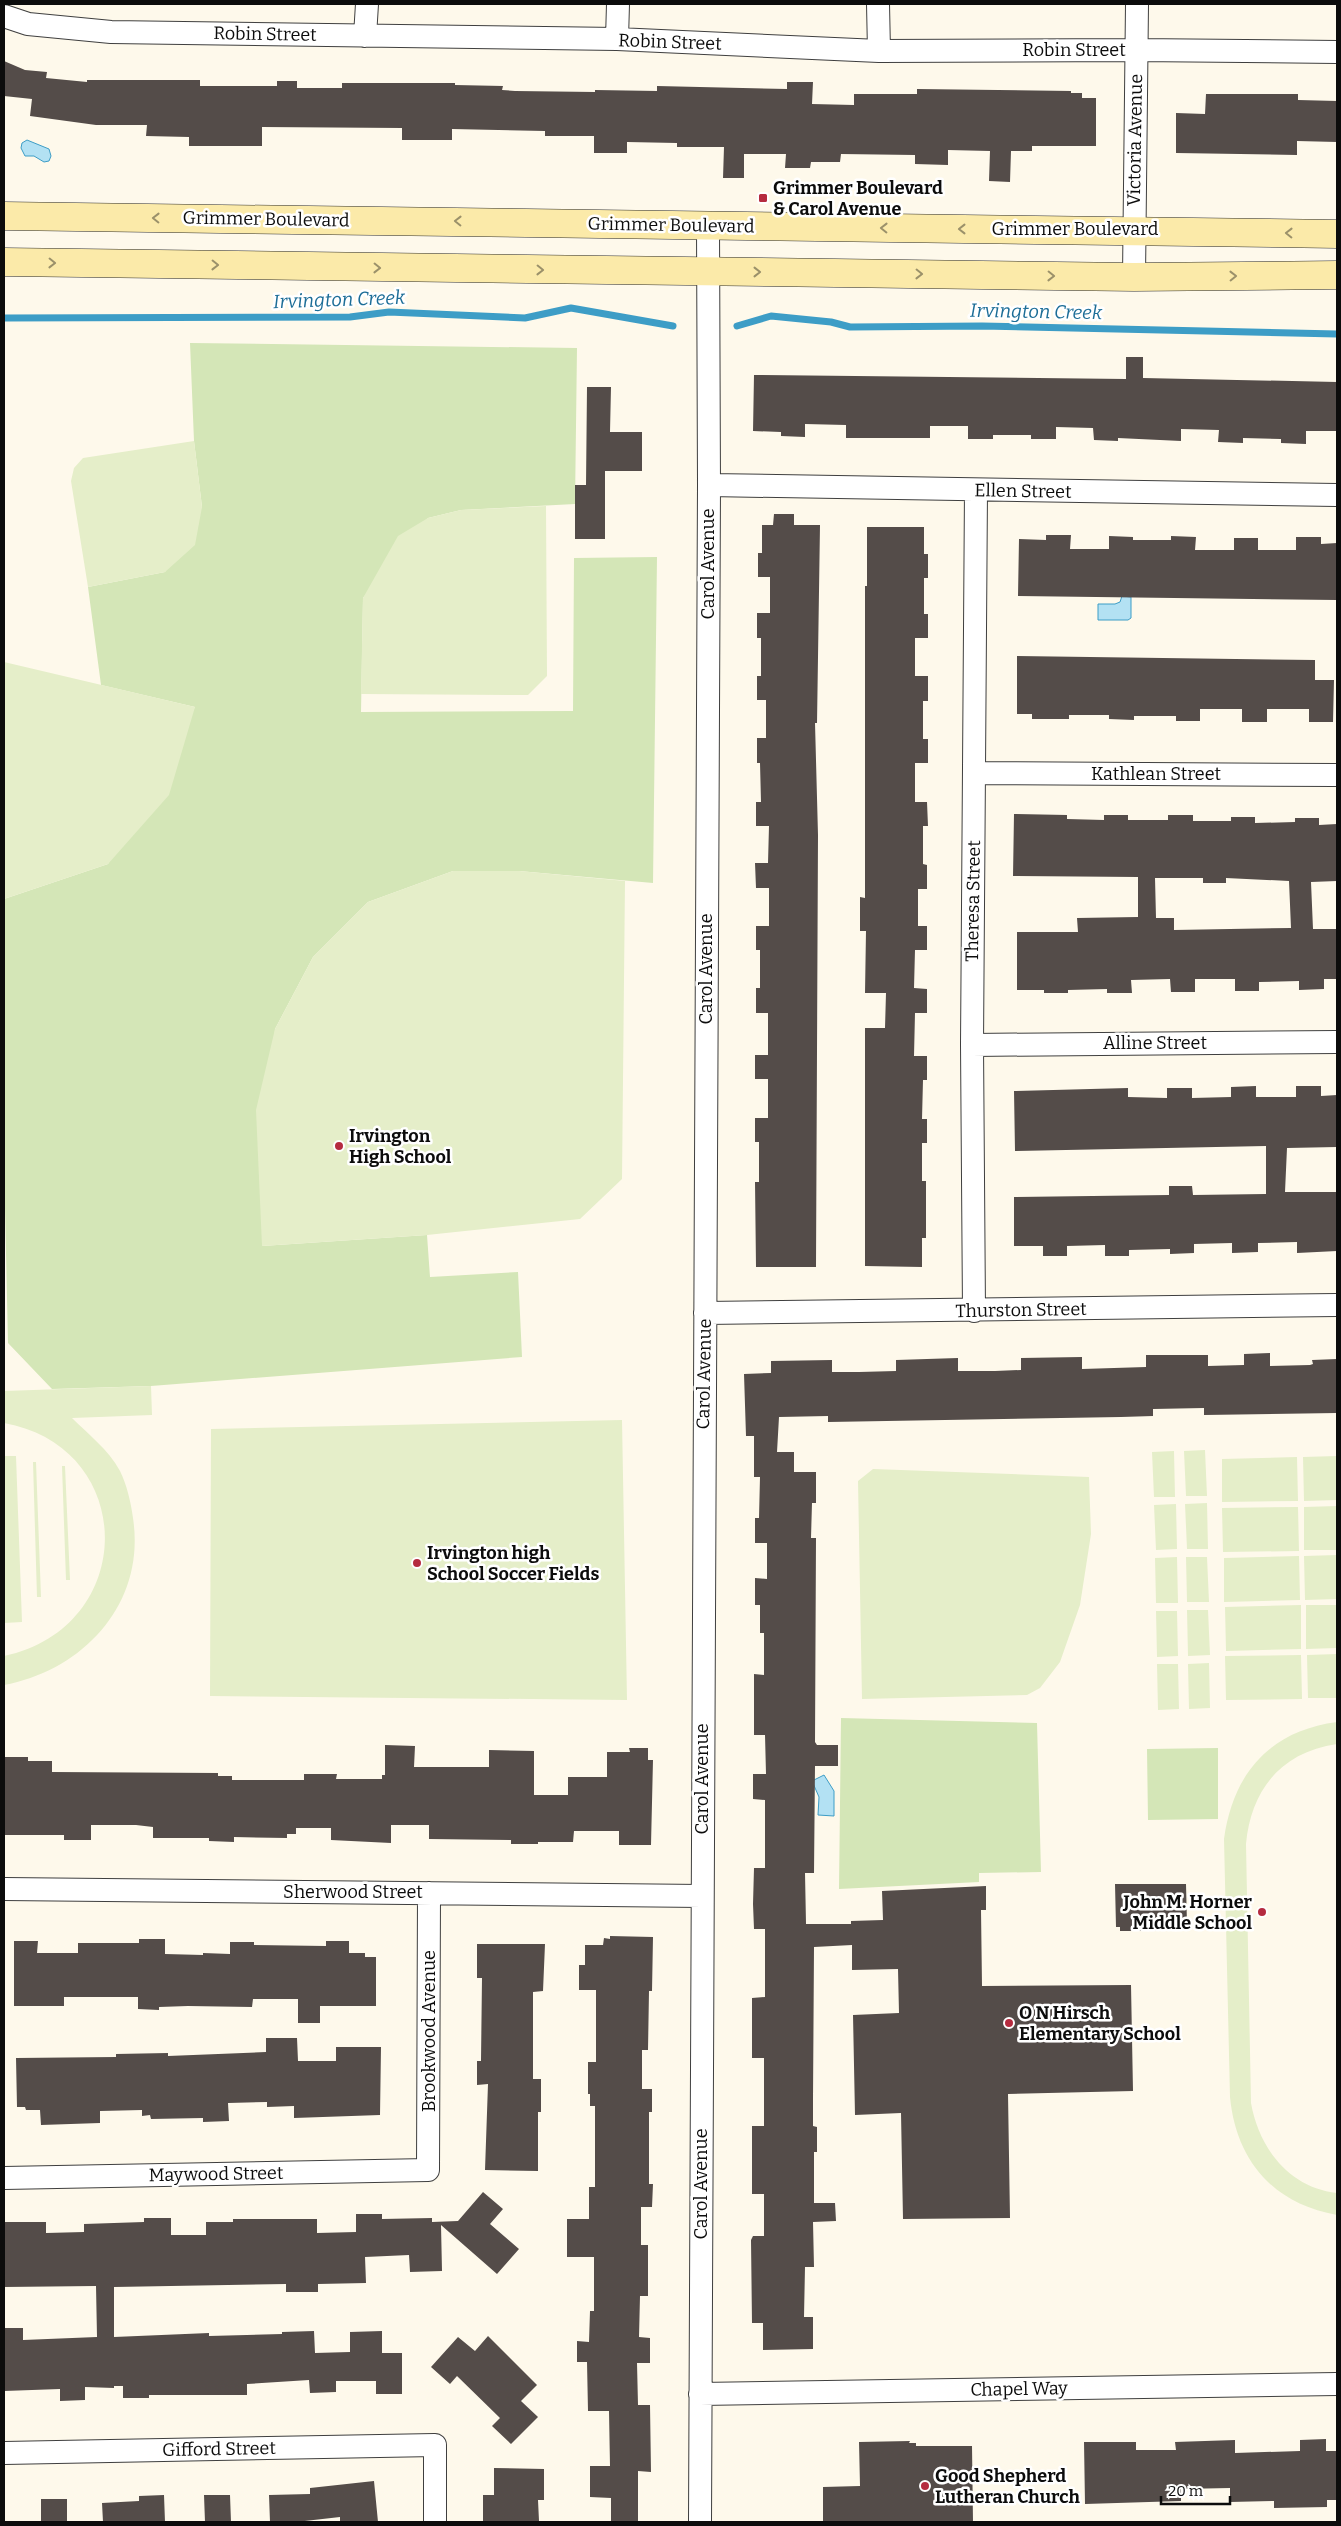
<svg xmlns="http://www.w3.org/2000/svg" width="1341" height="2526" font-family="Bitter,serif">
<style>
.green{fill:#d4e6b7}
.pitch{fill:#e5eec9}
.water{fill:#b3e1f3;stroke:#3d9dc6}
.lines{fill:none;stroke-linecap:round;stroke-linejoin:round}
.stream{stroke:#3d9dc6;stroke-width:7}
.building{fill:#544c49;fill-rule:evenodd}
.street-casing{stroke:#3f3f3f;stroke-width:24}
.secondary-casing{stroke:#2e2e2e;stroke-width:29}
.street{stroke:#fff;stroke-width:22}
.secondary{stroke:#fbeaa9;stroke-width:28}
.oneway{stroke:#9b916a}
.poi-dot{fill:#b52b3f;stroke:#fff;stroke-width:2}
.labels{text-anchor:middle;stroke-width:5;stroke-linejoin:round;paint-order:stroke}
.street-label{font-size:18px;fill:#0c0c0c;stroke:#fff}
.poi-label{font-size:18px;font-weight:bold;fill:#0c0c0c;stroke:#fff;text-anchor:start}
.water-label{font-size:19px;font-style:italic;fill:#1c6d97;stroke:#fff}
</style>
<rect width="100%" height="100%" fill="#fef9eb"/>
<path class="green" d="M190,343L577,348L575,504L461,510L428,518L363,598L361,712L573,711L574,558L657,557L653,883L519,871H453L368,902L313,957L275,1029L262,1246L427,1235L430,1277L518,1272L522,1357L151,1386L52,1389L8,1343L4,1163V899L108,864L195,707L101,685L88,587L165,572L202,507L194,441Z
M841,1718L1037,1723L1041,1872L979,1873V1882L839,1889Z
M1218,1748V1819L1148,1820L1147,1749Z"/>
<path class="pitch" d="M194,441L202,507L195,545L165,572L88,587L71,481L74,468L83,458Z
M546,506L547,676L528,695L361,694L363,598L398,536L428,518L461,510Z
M4,662L195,707L169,795L108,864L4,899Z
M453,871H519L625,881L622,1179L580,1219L427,1235L262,1246L256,1110L275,1029L313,957L368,902Z
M151,1386L152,1415L72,1418C89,1435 108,1449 120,1471C127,1485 131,1503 133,1518C146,1603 84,1670 4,1685V1656C139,1627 138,1447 4,1423V1391Z
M622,1420L627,1700L210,1696L211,1429Z
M1205,1450L1207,1496H1186L1184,1451Z
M1174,1451L1175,1497H1154L1152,1452Z
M4,1456H16L22,1622L4,1623Z
M1337,1456V1500L1304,1501L1303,1457Z
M1297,1457L1298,1501L1222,1502V1459Z
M33,1462H36L41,1597H37Z
M62,1466H65L70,1580H66Z
M873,1469L1089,1477L1091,1534L1080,1605L1060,1662L1040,1688L1027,1695L862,1699L858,1481Z
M1207,1503L1208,1549H1187L1185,1504Z
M1176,1504L1177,1549L1156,1550L1154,1505Z
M1337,1506V1550H1304V1507Z
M1298,1507L1299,1551L1223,1552L1222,1508Z
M1337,1555V1599L1305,1600L1304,1556Z
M1299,1556L1300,1600L1224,1602V1558Z
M1177,1557L1178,1603H1156L1155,1558Z
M1186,1557H1207L1209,1602H1187Z
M1301,1605V1649L1226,1651L1225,1607Z
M1306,1605H1337V1648L1306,1649Z
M1187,1610H1208L1210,1655L1188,1656Z
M1156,1611H1177L1178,1656L1157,1657Z
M1337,1654V1698H1308L1307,1655Z
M1301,1655L1302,1699L1226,1700L1225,1656Z
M1209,1663L1210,1708L1189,1709L1188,1664Z
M1157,1664H1178L1179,1709L1158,1710Z
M1337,1722V1744C1281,1752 1251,1790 1246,1844L1251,2103C1259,2148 1289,2188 1337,2193V2215C1273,2204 1236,2160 1230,2097L1224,1839C1233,1774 1269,1731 1337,1722Z"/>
<path class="water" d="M27,140L49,149L51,156L49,161L44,162L34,156H25L21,148L22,143Z
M1122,596L1131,597V618L1128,620H1098V604H1115L1120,602Z
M824,1775L834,1791V1816L818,1815L819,1797L812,1781Z"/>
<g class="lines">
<path class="stream" d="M4,318L350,317L389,312L525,318L571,308L673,326
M737,326L771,316L831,322L850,327L982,326L1337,334"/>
</g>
<path class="building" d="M4,61L25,70L47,72L46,78L87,82V80H200V86H277V81H297V88H342V83H455V85L503,86L502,90L515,91L595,92V90L657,91V86L787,89V82H813L812,104L854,105V94H917V89L1071,91V93H1082V98H1096V146H1032V151H1011L1010,182L989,181L990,151L948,150V165L915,164V155L841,154L840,162H811L810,168H785L786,154H744V178H723L724,147H677V143L627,142V153H594V136H545V131L452,129V140H402V128L262,127V146H189V137L146,136L147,125H96L30,116L32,99L4,96Z
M1206,94H1298V100L1337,101V142L1297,141V155L1176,153V113L1205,114Z
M1126,357H1143V378L1337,382V431H1306V444L1281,443V439L1243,438V443L1218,442L1219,430L1181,429V441L1118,438V441L1094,440L1093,428L1056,427V439H1031V435H993V439H968V426H930V438H846V425L805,424V437L781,436V432L753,431L754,375L1126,379Z
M587,387H611L610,432H642V471H605V539H575V485H586Z
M774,514H794V525H820L817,723H815L818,835L816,1267H756L755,1182H759V1142H755V1118H768V1079H755V1055H768V1013H756V988H760V950H756V926H769V888H756L755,863H768L769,826H756V802H761L760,763H757V738H766V700H757V676H761V638H757V613H770V577H758V553H762V525H773Z
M867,527H924V554H928V578H924V614H928V638H915V676H928V701H923V739H928V763H915V802H927L928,826H923V864L927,865V889H918V926H927V950H915L914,988L927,989V1013H915L914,1056H927V1080H923L922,1119H927V1143H922V1181H926V1238H922V1267L865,1266V1028H885L886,993H865L866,931H860V897L865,898V586H867Z
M1046,535H1071L1070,549H1109V536L1133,537V540H1171V536L1196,537L1195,550H1234V538H1258V550H1296V537H1321V544L1337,543V600L1018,596L1019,539L1046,540Z
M1017,656L1315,660V680H1334L1333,722H1309V709H1267V722H1242V709H1200V721H1176V716H1134V720L1109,719V715H1069V719H1032V714H1017Z
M1014,814L1067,815V819L1104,820V815H1128V820H1168V815H1193V821H1231V817H1255V823L1295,822V818H1319V825L1337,824V881L1311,882L1313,929H1337V979H1324V989L1299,990V981L1259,982V991H1235V979H1195V992H1171L1170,979L1131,980L1132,993H1107V989L1068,990V993H1044V990H1017V932H1078L1077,918L1138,917V877L1013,876ZM1155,878H1203V883H1226V878L1289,881L1291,928L1174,930V918H1156Z
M1256,1086V1097H1296V1086H1321V1096L1337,1095V1147L1287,1148L1285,1192H1337V1251L1297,1253V1242L1258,1243V1252L1232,1253V1243L1194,1244V1253L1170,1254V1249L1129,1250V1256H1105V1245L1067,1246V1256H1043V1246H1014V1197L1169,1195V1186H1192L1193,1195L1266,1194V1146L1015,1151L1014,1091L1128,1088V1097L1167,1098V1088H1192V1098L1231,1097V1087Z
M1270,1353V1366L1310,1365L1313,1364L1312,1360L1337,1359V1413L1204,1415V1408L1153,1409V1416L1121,1417L828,1422V1416L779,1417L777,1452H794V1472H816V1503H812L811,1538H816L815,1742L817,1745H838V1766H815L814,1873H805L806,1924H851V1921L883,1920L882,1891L986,1886V1910H981L982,1986L1131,1985L1133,2091L1008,2094L1010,2218L903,2219L901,2113L855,2115L853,2015L899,2013L898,1969L852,1970V1945L814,1947L813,2100V2126L817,2127V2152H814V2203H835L836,2221L813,2222L814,2267H805L804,2317H813V2349L763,2350V2323H752L751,2240L753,2236H764V2194H752V2126H764V2058H752V1998L765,1997V1929H754L753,1904L754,1868H765V1800L753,1799V1774H766L765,1735H754V1674L764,1675V1633H760V1605H755V1578L767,1579V1543H755V1518H759L760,1477H754V1436H746L744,1374L771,1373V1361L832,1360V1372H859L896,1371V1360L958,1358V1371H995L1021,1370V1358L1082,1357V1369L1146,1367V1355H1208V1366L1244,1365V1354Z
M385,1745L415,1746L414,1767H489V1750L534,1751V1795H568V1777H607V1752H630L629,1748H648V1760H653L651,1845H619V1831H574L573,1842H538V1844H511V1840L429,1839V1825H391V1843L331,1840V1828H296V1834H287V1838L234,1837V1842L209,1841V1838H153V1827L136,1825H91V1840H64V1835H4V1757H28V1761H52V1772L218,1773V1776H232V1780H304V1774H337L336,1779H382V1775H385Z
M1115,1884H1186L1187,1925H1157V1931H1120V1927H1116Z
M610,1936L653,1937L652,1991H649L648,2050H642V2089H652V2112H649V2184H653L652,2207H641V2245H648V2296H640L639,2337L650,2338V2363H637L638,2405H650L651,2472L638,2471V2522H611V2498L590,2497V2466H610L609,2411H588L587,2362H577V2341L589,2342L590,2311H594V2257H567V2219H589V2187H595V2106H590V2094H588V2062H596V1990H579V1965H585V1945H603L604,1938L610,1939Z
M139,1939H165V1954L203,1955V1953L230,1954V1942H254V1945L326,1946V1941H349V1953H365V1957H376V2006H320V2023H298V1999H253L252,2007L188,2006L159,2007V2010L138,2009V1997H64V2006H14V1941H38L37,1953H78V1943H139Z
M477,1944H545L543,1991L533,1992V2079H541V2112H538V2171L485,2170L488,2084L477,2085V2061H481L482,1978H477Z
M266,2038H297L298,2061H336V2047H381L380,2115L294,2118V2106L267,2107V2102L228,2103L229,2121L203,2122V2118L151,2119L150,2115L142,2116V2110L100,2111V2123L41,2125L40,2110H26L25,2107H17L16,2058L116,2057V2054L168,2053V2056L266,2052Z
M483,2192L503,2209L490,2224L519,2249L497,2274L441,2225L442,2271L410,2272L409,2255L365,2257L366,2283L318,2284V2292H286V2284L114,2287V2337L209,2333V2336L282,2334V2332L314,2331L315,2353L350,2352V2332L382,2331V2353H402V2394H376V2381H336V2392L310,2393L309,2380L247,2384V2395H149V2398H123V2386H114V2388L85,2387V2400L60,2401V2389L4,2391V2328H23V2340L97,2337L96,2286L4,2287V2222H46V2233L84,2232V2224L144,2222V2218H171V2235H206V2222H233V2219H317V2233L356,2232V2214H382V2219L432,2218V2222L458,2221Z
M488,2336L537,2385L521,2401L538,2417L511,2444L492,2426L500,2418L457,2376L450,2384L431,2367L458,2337L475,2351Z
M1326,2439V2451H1337V2500H1327V2507L1274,2508V2501L1230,2502V2488L1181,2489V2501L1085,2504L1084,2442H1136V2450H1176L1175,2442L1235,2440V2453L1300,2451V2440Z
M910,2441L909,2443H916V2446H972L973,2522H823V2487L860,2486L859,2442Z
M494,2468L544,2469V2500H538L539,2521H483V2495H494Z
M374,2481L378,2522H340V2517L296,2522H270L269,2495L310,2494V2488Z
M164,2495L165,2522H103L102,2503L139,2501V2496Z
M204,2495H230L231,2522H205Z
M41,2499H67V2522H41Z"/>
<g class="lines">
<defs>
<path id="street" d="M878,4L879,51
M4,16L28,24L111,32L617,39L879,51L1136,50L1337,52
M365,36L367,4
M617,39L618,4
M1134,277L1137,4
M709,485L1337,495
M975,773L1337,775
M972,1045L1337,1042
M974,1311L972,1045L976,490
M705,1313L1337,1305
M4,1889L702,1896
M4,2178L428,2170L429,1893
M700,2394L1337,2384
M4,2453L435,2445V2522
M700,2522L709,485L708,225"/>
<path id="secondary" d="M4,216L1337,234
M4,262L1134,277L1337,275"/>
</defs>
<use href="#street" class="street-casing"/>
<use href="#secondary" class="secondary-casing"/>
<use href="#street" class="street"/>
<use href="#secondary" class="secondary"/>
</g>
<defs><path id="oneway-chevron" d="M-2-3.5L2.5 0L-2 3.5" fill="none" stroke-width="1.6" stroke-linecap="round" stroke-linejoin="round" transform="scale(1.25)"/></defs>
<g class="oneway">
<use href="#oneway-chevron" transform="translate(156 218) rotate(-179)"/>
<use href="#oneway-chevron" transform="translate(458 221) rotate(-179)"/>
<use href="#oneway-chevron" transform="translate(884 228) rotate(-179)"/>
<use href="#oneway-chevron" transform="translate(962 229) rotate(-180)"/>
<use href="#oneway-chevron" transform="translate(1289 233) rotate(-179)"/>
<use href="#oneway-chevron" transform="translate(52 263) rotate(1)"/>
<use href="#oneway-chevron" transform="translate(215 265) rotate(1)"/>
<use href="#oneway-chevron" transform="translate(377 268) rotate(1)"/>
<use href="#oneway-chevron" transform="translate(540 270) rotate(1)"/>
<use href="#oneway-chevron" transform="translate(757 272)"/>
<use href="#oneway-chevron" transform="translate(919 274) rotate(1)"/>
<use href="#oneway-chevron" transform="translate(1051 276) rotate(1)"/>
<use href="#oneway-chevron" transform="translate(1233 276) rotate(-1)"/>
</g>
<g class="poi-dot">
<rect x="758" y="193" width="10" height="10" rx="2.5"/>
<circle cx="339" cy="1146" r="5"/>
<circle cx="417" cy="1563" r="5"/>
<circle cx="1262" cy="1912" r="5"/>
<circle cx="1009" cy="2023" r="5"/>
<circle cx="925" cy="2486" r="5"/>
</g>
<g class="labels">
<g class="street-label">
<text transform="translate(265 34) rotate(1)" y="6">Robin Street</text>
<text transform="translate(670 42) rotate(2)" y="6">Robin Street</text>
<text x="1074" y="56">Robin Street</text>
<text transform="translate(1135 140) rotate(-89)" y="6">Victoria Avenue</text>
<text transform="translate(266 219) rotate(1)" y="6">Grimmer Boulevard</text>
<text transform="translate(671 225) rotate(1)" y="6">Grimmer Boulevard</text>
<text x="1075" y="235">Grimmer Boulevard</text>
<text transform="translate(1023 491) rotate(1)" y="6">Ellen Street</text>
<text transform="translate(708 564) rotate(-90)" y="6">Carol Avenue</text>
<text x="1156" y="780">Kathlean Street</text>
<text transform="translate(973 901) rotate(-89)" y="6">Theresa Street</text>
<text transform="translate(706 969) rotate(-90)" y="6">Carol Avenue</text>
<text x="1155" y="1049">Alline Street</text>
<text transform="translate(1021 1310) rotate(-1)" y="6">Thurston Street</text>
<text transform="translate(704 1374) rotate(-89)" y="6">Carol Avenue</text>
<text transform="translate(702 1779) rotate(-90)" y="6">Carol Avenue</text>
<text x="353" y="1898">Sherwood Street</text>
<text transform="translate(429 2031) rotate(-90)" y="6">Brookwood Avenue</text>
<text transform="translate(216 2174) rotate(-1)" y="6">Maywood Street</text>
<text transform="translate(701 2184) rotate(-90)" y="6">Carol Avenue</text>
<text transform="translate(1019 2389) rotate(-1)" y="6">Chapel Way</text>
<text transform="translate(219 2449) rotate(-1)" y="6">Gifford Street</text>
</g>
<g class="poi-label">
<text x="773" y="194">Grimmer Boulevard<tspan x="773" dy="21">&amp; Carol Avenue</tspan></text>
<text x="349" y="1142">Irvington<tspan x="349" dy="21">High School</tspan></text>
<text x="427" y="1559">Irvington high<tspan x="427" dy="21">School Soccer Fields</tspan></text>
<text x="1252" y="1908" text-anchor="end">John M. Horner<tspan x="1252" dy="21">Middle School</tspan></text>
<text x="1019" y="2019">O N Hirsch<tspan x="1019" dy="21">Elementary School</tspan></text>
<text x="935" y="2482">Good Shepherd<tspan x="935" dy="21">Lutheran Church</tspan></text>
</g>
<g class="water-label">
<text transform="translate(339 299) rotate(-2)" y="7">Irvington Creek</text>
<text transform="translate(1036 311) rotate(1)" y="7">Irvington Creek</text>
</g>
</g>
<rect width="1341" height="2526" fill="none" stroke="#0c0c0c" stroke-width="10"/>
<path d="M1161 2496v8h69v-8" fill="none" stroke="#0c0c0c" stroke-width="2.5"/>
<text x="1168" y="2496" font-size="15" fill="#0c0c0c" stroke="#ffffff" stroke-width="4" paint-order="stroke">20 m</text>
</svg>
